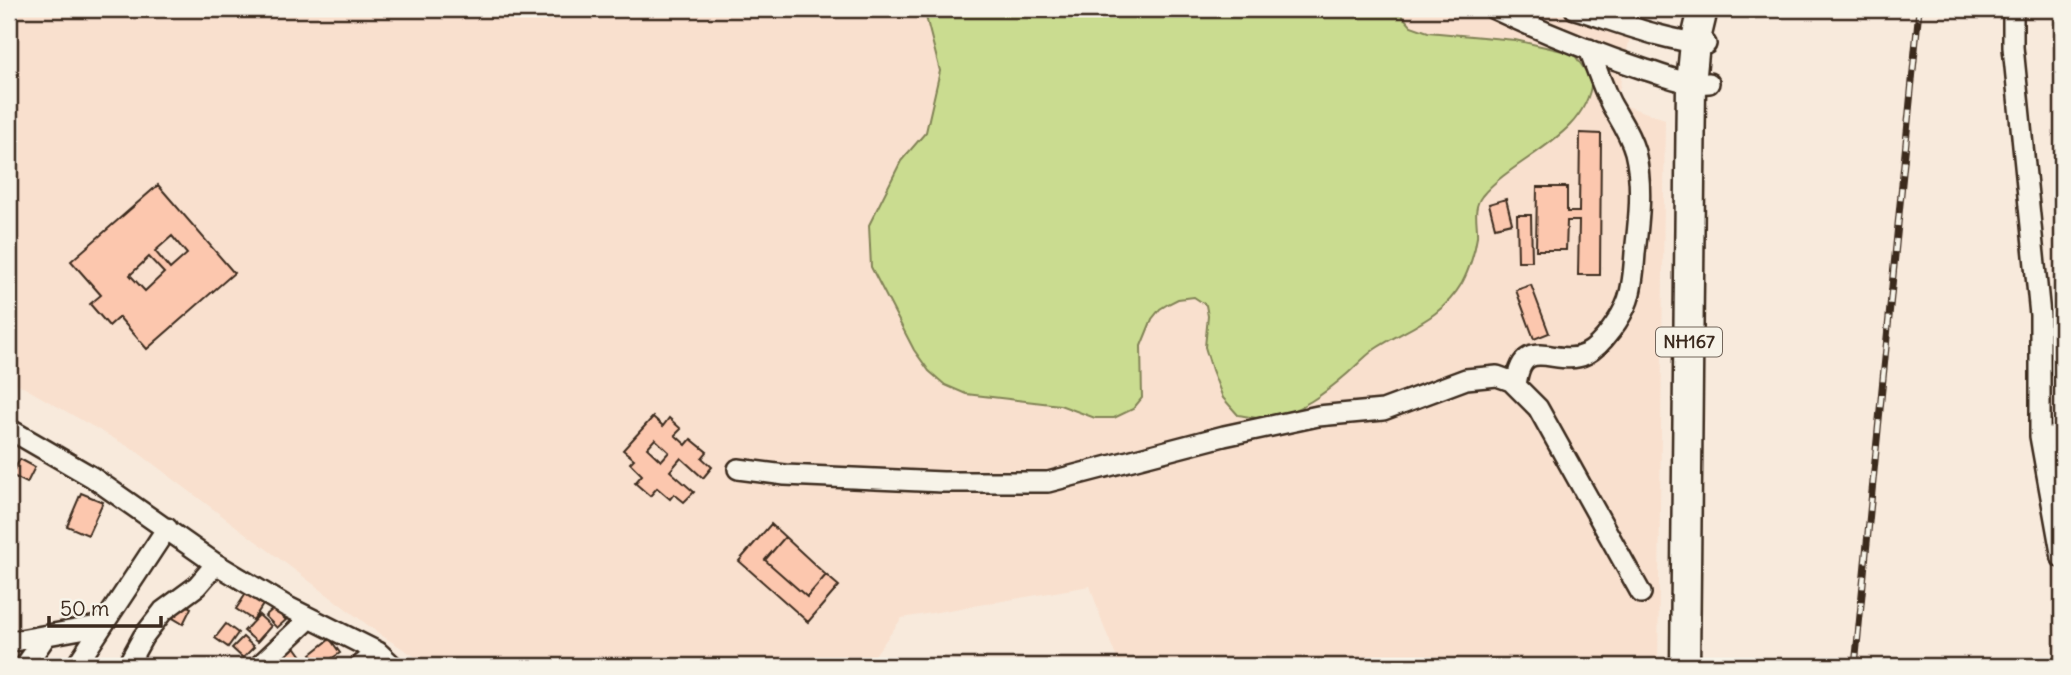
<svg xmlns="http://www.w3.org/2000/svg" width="2071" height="675" font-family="Delius,sans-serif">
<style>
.built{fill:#f9e0ce}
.green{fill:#cadc90;stroke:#828357;stroke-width:2}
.building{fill:#fcc7ae;stroke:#3b2a1e;stroke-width:2;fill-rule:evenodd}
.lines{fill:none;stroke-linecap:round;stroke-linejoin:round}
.minor-casing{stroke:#3b2a1e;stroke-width:24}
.highway-casing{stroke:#3b2a1e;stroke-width:33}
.minor{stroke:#f7f3e8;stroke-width:19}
.highway{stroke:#f7f3e8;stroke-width:28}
.rail-casing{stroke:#3b2a1e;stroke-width:7}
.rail{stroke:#f7f3e8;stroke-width:4.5;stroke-dasharray:13;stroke-linecap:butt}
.labels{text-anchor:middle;stroke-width:6;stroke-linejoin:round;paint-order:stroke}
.shield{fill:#f7f3e8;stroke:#73665b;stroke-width:2}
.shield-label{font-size:18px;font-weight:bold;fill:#3b2a1e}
</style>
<rect width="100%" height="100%" fill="#f8eadc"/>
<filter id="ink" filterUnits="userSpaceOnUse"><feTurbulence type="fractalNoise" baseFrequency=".0143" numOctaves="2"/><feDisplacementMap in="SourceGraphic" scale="14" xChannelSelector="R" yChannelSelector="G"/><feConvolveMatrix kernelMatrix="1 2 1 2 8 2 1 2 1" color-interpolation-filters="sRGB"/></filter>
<g filter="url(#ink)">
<path class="built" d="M9,9H1637L1624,63L1617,103L1665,119L1658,666H1120L1104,627L1090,586L902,618L867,666H430L381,635L136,451L9,379Z"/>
<path class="green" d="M924,9H1396L1411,26L1428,32L1515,40L1567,52L1576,57L1592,80C1586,138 1515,156 1482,196C1472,209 1478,223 1477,237C1475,251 1469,270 1462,283C1440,320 1409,327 1375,349C1365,356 1356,366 1347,374C1324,394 1300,412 1269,418C1260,420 1247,416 1238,415L1223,398L1212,370L1205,347L1208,316L1206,305L1194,297L1178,299L1168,304L1160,309L1152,319L1141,346L1142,398L1133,409L1114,418H1095L1060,405L966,394L945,385L929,371L914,350L871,267L869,225L901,161L926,132L940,71Z"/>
<path class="building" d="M1580,133L1601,134L1600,275H1578L1579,221H1567L1566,250H1536L1537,187H1567V212H1579Z
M158,185L234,273L147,349L119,317L109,326L90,304L101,295L71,261ZM172,236L187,254L170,269L155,251ZM149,257L164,273L145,291L130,275Z
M1506,199L1512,223L1495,227L1489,204Z
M1517,215H1531L1532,261H1518Z
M1531,285L1549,333L1534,339L1516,290Z
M653,417L663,426L669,418L681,429L675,435L686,445L691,439L707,452L702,458L712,467L703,478L681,458L670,471L694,492L684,502L674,494L670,499L657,488L650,496L635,483L642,475L630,463L634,459L623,450ZM655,439L669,452L661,461L647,448Z
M20,459L35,467L27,483L11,475Z
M81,493L103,502L88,535L67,526Z
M771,524L785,537L765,560L807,597L826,575L839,586L808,622L739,561Z
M785,537L826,575L807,597L765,560Z
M249,589L266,600L253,620L236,609Z
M181,602L191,608L183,624L173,618Z
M274,608L286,620L277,628L265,616Z
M259,615L271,626L257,642L244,631Z
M226,624L238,633L228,647L215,638Z
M243,637L254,647L243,658L232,648Z
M330,639L340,653L320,666L311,654Z
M291,641L304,659L293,666H288L277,651Z"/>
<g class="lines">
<defs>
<path id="minor" d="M1494,9C1543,32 1594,53 1646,70C1669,77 1685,85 1709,83
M1575,9C1618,22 1662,40 1706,44
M2013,9V47L2040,315V436L2062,558
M1516,386C1522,331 1557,369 1586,354C1602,346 1622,317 1628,300C1633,285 1634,268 1635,253C1639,219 1643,185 1635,152C1630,134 1620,120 1611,104C1602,86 1596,67 1589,49
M9,429L92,477L216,564L286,606L378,652L393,666
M2040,436L2062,438
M738,469L785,475L943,482H1048L1224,436L1318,416L1383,410L1466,379L1497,376L1511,381L1538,408L1641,593
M9,642L103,625
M25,666L46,636
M76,666L167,528
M127,666L143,637L163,611L197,586L216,564
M259,666L310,618
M360,666L378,652"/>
<path id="highway" d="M1685,666L1691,84L1695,43L1701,18L1702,9"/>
</defs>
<use href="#minor" class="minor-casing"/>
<use href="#highway" class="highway-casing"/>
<use href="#minor" class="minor"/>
<use href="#highway" class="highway"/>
<defs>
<path id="rail" d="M1855,666L1919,9"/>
</defs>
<use href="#rail" class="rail-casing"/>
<use href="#rail" class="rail"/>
</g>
</g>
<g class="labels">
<rect class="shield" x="1656" y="327.5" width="66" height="29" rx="5"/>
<g class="shield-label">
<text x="1689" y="348">NH167</text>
</g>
</g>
<rect width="2071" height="675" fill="none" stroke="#f7f3e8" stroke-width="35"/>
<rect x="18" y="18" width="2036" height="640" fill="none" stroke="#3b2a1e" stroke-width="2.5" filter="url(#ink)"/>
<path d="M49 616v10h112v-10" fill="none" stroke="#3b2a1e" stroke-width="3.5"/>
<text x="60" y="616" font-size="21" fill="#3b2a1e" stroke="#f7f3e8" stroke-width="5" paint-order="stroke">50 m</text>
</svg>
